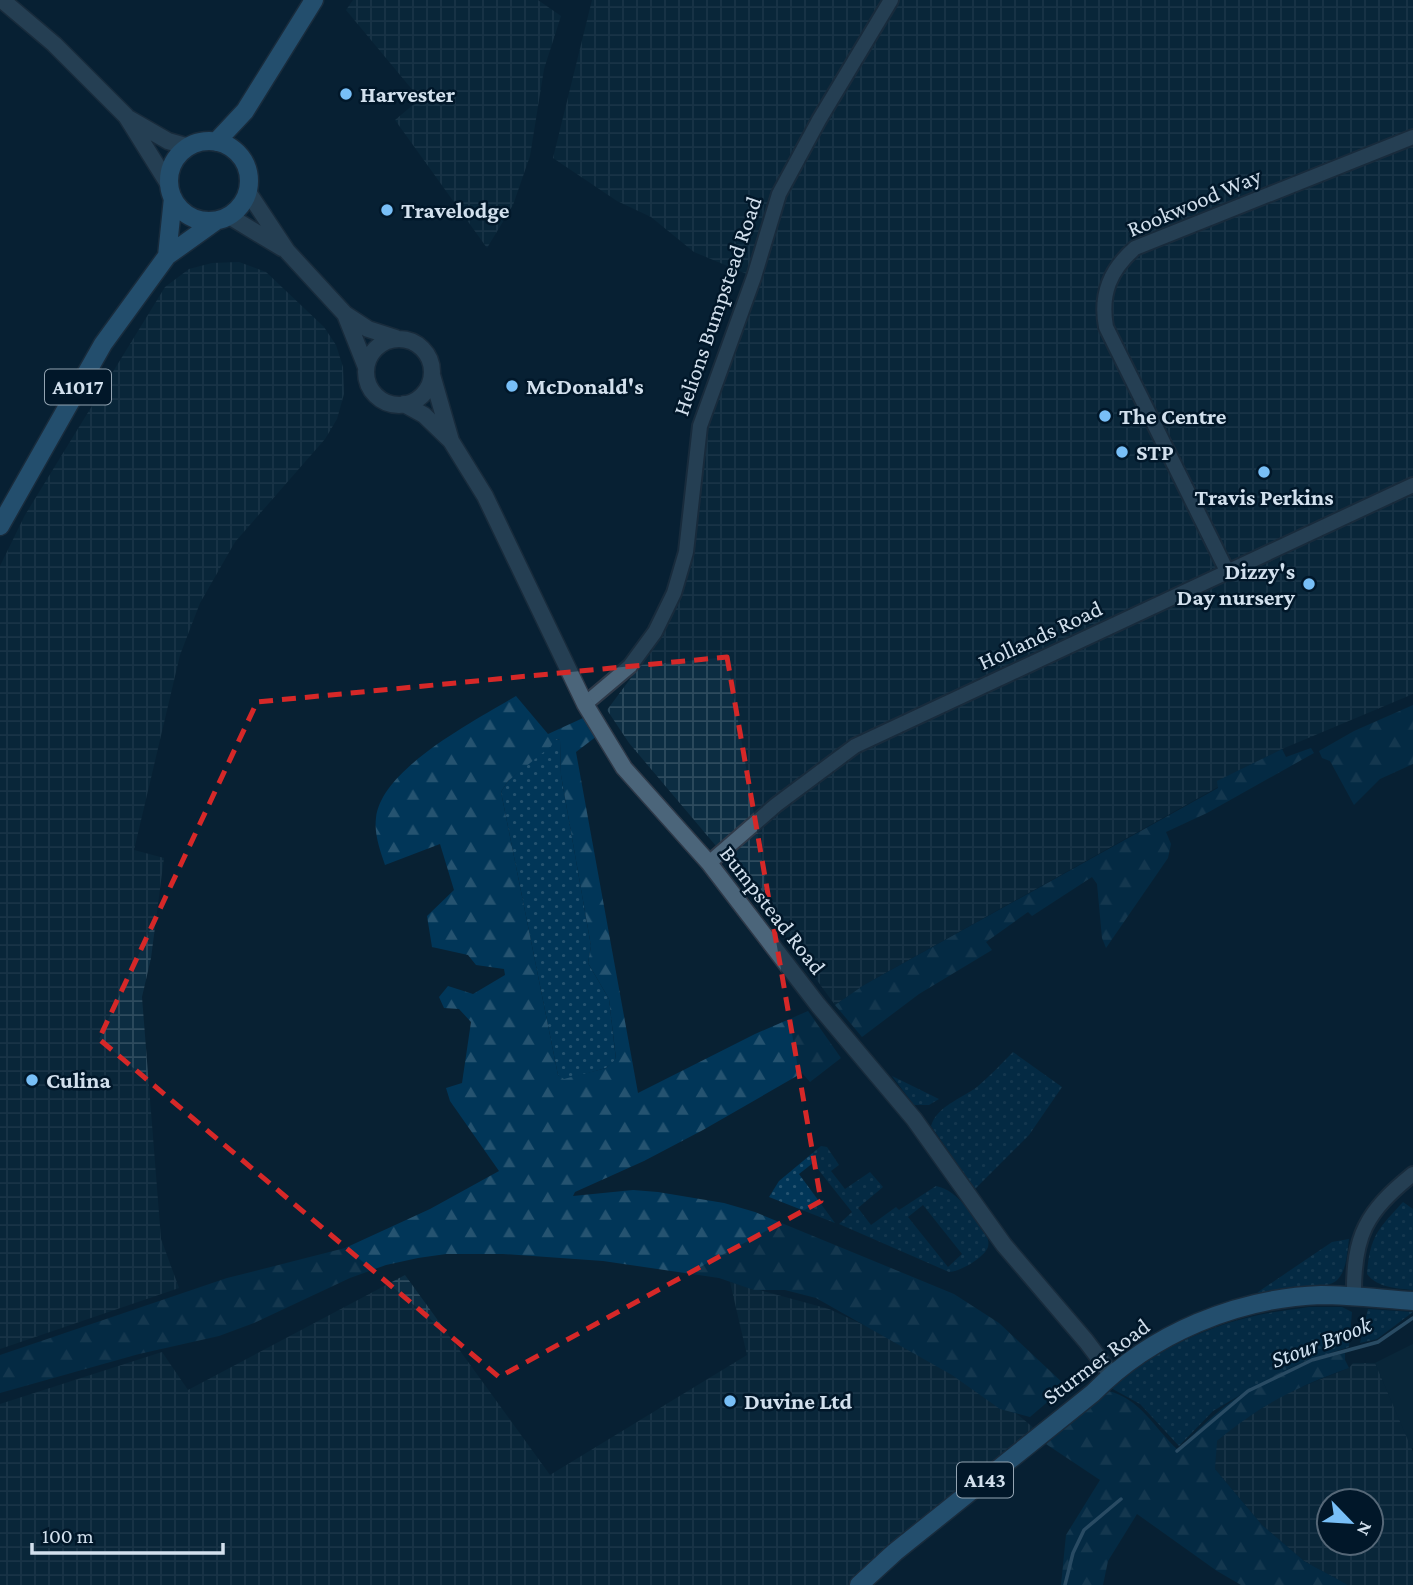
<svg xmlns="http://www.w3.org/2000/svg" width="1413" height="1585" font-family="'Crimson Pro',serif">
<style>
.built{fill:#0c2d42}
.industrial{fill:url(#industrial-grid);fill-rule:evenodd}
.grass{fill:url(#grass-dots);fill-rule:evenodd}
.forest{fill:url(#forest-firs);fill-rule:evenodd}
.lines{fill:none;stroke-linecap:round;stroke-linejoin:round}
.stream{stroke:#537e9e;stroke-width:3.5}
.tertiary-casing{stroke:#2e3948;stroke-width:18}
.secondary-casing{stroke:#2e3948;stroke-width:19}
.primary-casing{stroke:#2e3948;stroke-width:21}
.tertiary{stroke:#4b657a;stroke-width:14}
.secondary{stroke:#4b657a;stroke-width:16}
.primary{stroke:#4685b4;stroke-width:18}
.marked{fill:none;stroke:#d62828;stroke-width:5;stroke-dasharray:14 9;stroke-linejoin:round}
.poi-dot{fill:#78bff7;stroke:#011729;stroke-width:2.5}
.labels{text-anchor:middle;stroke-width:5;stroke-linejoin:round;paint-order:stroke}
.shield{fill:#011729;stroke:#93a4b2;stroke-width:2}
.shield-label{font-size:21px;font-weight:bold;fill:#d2e0ed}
.poi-label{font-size:23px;font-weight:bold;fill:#d2e0ed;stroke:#011729;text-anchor:start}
.street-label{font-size:23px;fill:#d2e0ed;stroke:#011729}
.water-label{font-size:24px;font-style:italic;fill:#d1e3f2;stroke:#011729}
</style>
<defs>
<pattern id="industrial-grid" width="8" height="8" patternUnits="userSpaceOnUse" patternTransform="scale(1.75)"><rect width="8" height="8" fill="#0c2d42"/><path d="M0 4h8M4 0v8" fill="none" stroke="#2e4b5e"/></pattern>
<pattern id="grass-dots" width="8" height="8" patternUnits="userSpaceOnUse" patternTransform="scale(1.75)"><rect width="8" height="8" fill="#013658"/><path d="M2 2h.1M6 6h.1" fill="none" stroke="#255370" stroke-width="1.8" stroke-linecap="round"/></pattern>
<pattern id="forest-firs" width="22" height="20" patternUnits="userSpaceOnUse" patternTransform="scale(1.75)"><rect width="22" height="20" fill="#013658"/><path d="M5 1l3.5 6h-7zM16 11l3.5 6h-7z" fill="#255370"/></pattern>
</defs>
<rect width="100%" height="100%" fill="#082133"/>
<path class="built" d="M1413,1344V1448H1411L1375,1363Z"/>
<path class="industrial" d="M353,0H538L561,16L544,69L530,156L513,205L487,248L395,120L420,99L346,10Z
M592,0H1413V694L1282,749L1218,781V787L864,985L835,1005L738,872L629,743L607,710L660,639L679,600L691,559L700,426L754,277L694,252L651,217L617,201L553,158Z
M239,262L266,272L324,327L336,345L343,367L344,394L337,419L325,439L235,542L200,603L180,655L134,850L164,858L151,958L142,997L161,1239L179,1288L0,1349V566L25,515L165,287L189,269L212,263Z
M405,1275L550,1475L747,1355L730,1282L829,1309L966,1372L1041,1434L859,1585H0V1404L162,1352L188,1390Z
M1353,1363H1375L1413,1452V1585H1348L1304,1561L1262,1525L1215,1469L1216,1442L1237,1424L1284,1394L1349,1368ZM1329,1501H1371V1543H1329Z"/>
<path class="grass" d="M556,739L560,740L561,775L591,946L588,963L609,999L616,1060L606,1068L564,1080L558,1075L501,792L508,781Z
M1013,1052L1062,1087L1029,1135L975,1189L931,1126C937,1106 961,1099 977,1087C990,1076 1001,1064 1013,1052Z
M892,1076L939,1099L929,1105H914Z
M821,1146L827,1147L839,1165L831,1171L845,1189L870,1172L883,1187L858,1208L871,1225L896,1207L899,1210L936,1186C960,1191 972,1217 987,1236C988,1240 989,1242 988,1247C984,1258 959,1272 949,1272L839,1224L852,1212L813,1163L799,1174L835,1223L769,1197L779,1181ZM923,1205L962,1254L948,1267L908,1217Z
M1403,1202L1413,1209V1290C1396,1288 1378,1288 1367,1274C1370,1236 1378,1229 1403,1202Z
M1349,1239C1347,1252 1347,1272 1336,1281C1325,1289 1275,1294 1259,1296L1258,1292L1332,1242Z
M1309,1307H1342L1352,1312L1349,1347L1306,1361L1269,1378L1213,1411L1179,1446L1140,1404L1111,1388C1149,1354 1201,1329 1250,1317C1269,1312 1290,1310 1309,1307Z
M1368,1309L1413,1312L1377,1339L1360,1343Z"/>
<path class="forest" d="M516,696L548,734L583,718L597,736L576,752L638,1093L755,1034L808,1011L841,1058L810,1082L802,1073L703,1130L644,1161L575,1192L573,1196L633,1190L658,1192L724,1203L755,1212L954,1294L999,1323L1066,1386L1030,1417L1000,1409L952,1375L816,1298L785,1290H754L719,1278L603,1261L503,1254H446L418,1258L386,1265L350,1278L254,1323L219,1336L139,1354L0,1393V1355L227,1278L345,1248L430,1209L499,1171L450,1101L446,1088L462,1083L471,1022L459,1009L444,1008L439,997L448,986L473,994L505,975L504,969L476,965L468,955L432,947L427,916L454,890L440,844L385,865C380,850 374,834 376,818C381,768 477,720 516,696ZM556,739L560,740L561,775L591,946L588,963L609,999L616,1059L606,1068L564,1079L558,1075L501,792L508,781L551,746Z
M1413,705V764L1380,779L1354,805L1330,761L1322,758L1319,751L1354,731Z
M1311,748L1314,753L1207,813L1166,832L1171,844L1168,858L1106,948L1102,938L1097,884L1092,877L1032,916L1028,912L986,942L992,950L919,994L862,1037L835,1005L864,985L1218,788L1217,781L1282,749L1286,757Z
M1345,1353V1360L1349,1368C1296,1387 1260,1405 1217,1441L1215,1469L1262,1525L1304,1561L1348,1585H1241L1217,1571L1137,1514L1108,1561L1103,1585H1061L1066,1535L1100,1480L1046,1444L1108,1391C1140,1398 1155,1429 1178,1450C1211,1415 1251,1381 1297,1366C1313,1361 1329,1357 1345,1353Z"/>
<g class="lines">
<path class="stream" d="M1177,1451L1248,1391L1312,1360L1378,1342L1413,1318
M1065,1585L1073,1553L1084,1530L1121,1499"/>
<defs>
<path id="tertiary" d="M1228,573L1106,327C1100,294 1110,270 1135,248L1413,137
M585,704L630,666L655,632L674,593L686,552L700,426L754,277L779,194L819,120L891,0
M709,863L776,805L855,746L1413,485
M1354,1297C1353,1235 1366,1212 1413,1174"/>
<path id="secondary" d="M2,0L54,44L126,116L169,185
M128,118L168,141L189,147
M248,192L287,251L345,314L366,367
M229,216L282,248
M345,314L368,329L396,338
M366 372a33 33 0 1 1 66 0a33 33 0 1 1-66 0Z
M432,375L451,441
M404,404L424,415L451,441L485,496L585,704L624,768L709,863L818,1005L914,1119L1004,1245L1086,1341L1111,1374"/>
<path id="primary" d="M169 181a40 40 0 1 1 80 0a40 40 0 1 1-80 0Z
M216,142L245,111L314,0
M167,256L173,198
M0,526L103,344L167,256L216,221
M859,1585L895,1552L1093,1393C1152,1333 1238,1298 1321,1295C1352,1295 1383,1299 1413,1301"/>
</defs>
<use href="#tertiary" class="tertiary-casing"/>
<use href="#secondary" class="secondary-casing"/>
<use href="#primary" class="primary-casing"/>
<use href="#tertiary" class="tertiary"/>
<use href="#secondary" class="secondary"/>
<use href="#primary" class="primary"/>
</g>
<path d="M0 0H1413V1585H0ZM727,657L821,1201L499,1377L99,1039L257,702Z" fill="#082133" fill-opacity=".55" fill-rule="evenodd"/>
<path class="marked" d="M727,657L821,1201L499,1377L99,1039L257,702Z"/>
<g class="poi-dot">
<circle cx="346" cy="94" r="7"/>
<circle cx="387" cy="210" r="7"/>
<circle cx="512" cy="386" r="7"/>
<circle cx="1105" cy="416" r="7"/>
<circle cx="1122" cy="452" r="7"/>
<circle cx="1264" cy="472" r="7"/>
<circle cx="1309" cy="584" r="7"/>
<circle cx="32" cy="1080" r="7"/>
<circle cx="730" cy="1401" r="7"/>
</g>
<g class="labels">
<g class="shield">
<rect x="45" y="369.5" width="66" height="35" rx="5"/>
<rect x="957" y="1462.5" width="56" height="35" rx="5"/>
</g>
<g class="shield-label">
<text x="78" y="394">A1017</text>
<text x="985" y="1487">A143</text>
</g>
<g class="poi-label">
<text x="360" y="102">Harvester</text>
<text x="401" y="218">Travelodge</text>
<text x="526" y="394">McDonald's</text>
<text x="1119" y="424">The Centre</text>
<text x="1136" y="460">STP</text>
<text x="1264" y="505" text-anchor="middle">Travis Perkins</text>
<text x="1295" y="579" text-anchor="end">Dizzy's<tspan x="1295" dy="26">Day nursery</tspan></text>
<text x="46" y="1088">Culina</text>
<text x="744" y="1409">Duvine Ltd</text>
</g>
<g class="street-label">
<text transform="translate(1194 202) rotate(-23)" y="8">Rookwood Way</text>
<text transform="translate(717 306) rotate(-71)" y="8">Helions Bumpstead Road</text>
<text transform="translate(1040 635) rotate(-25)" y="8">Hollands Road</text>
<text transform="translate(773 910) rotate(52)" y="8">Bumpstead Road</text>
<text transform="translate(1096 1361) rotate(-37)" y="8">Sturmer Road</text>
</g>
<g class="water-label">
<text transform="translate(1321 1342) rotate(-21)" y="8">Stour Brook</text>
</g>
</g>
<g transform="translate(1350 1522) rotate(115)"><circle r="33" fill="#011729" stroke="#556777" stroke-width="2"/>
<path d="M0-5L12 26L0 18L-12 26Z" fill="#78bff7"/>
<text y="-10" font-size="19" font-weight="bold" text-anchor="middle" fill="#d2e0ed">N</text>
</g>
<path d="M32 1543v10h191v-10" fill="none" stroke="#d2e0ed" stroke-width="3.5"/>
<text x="42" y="1543" font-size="21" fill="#d2e0ed" stroke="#011729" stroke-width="5" paint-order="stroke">100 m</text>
</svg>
